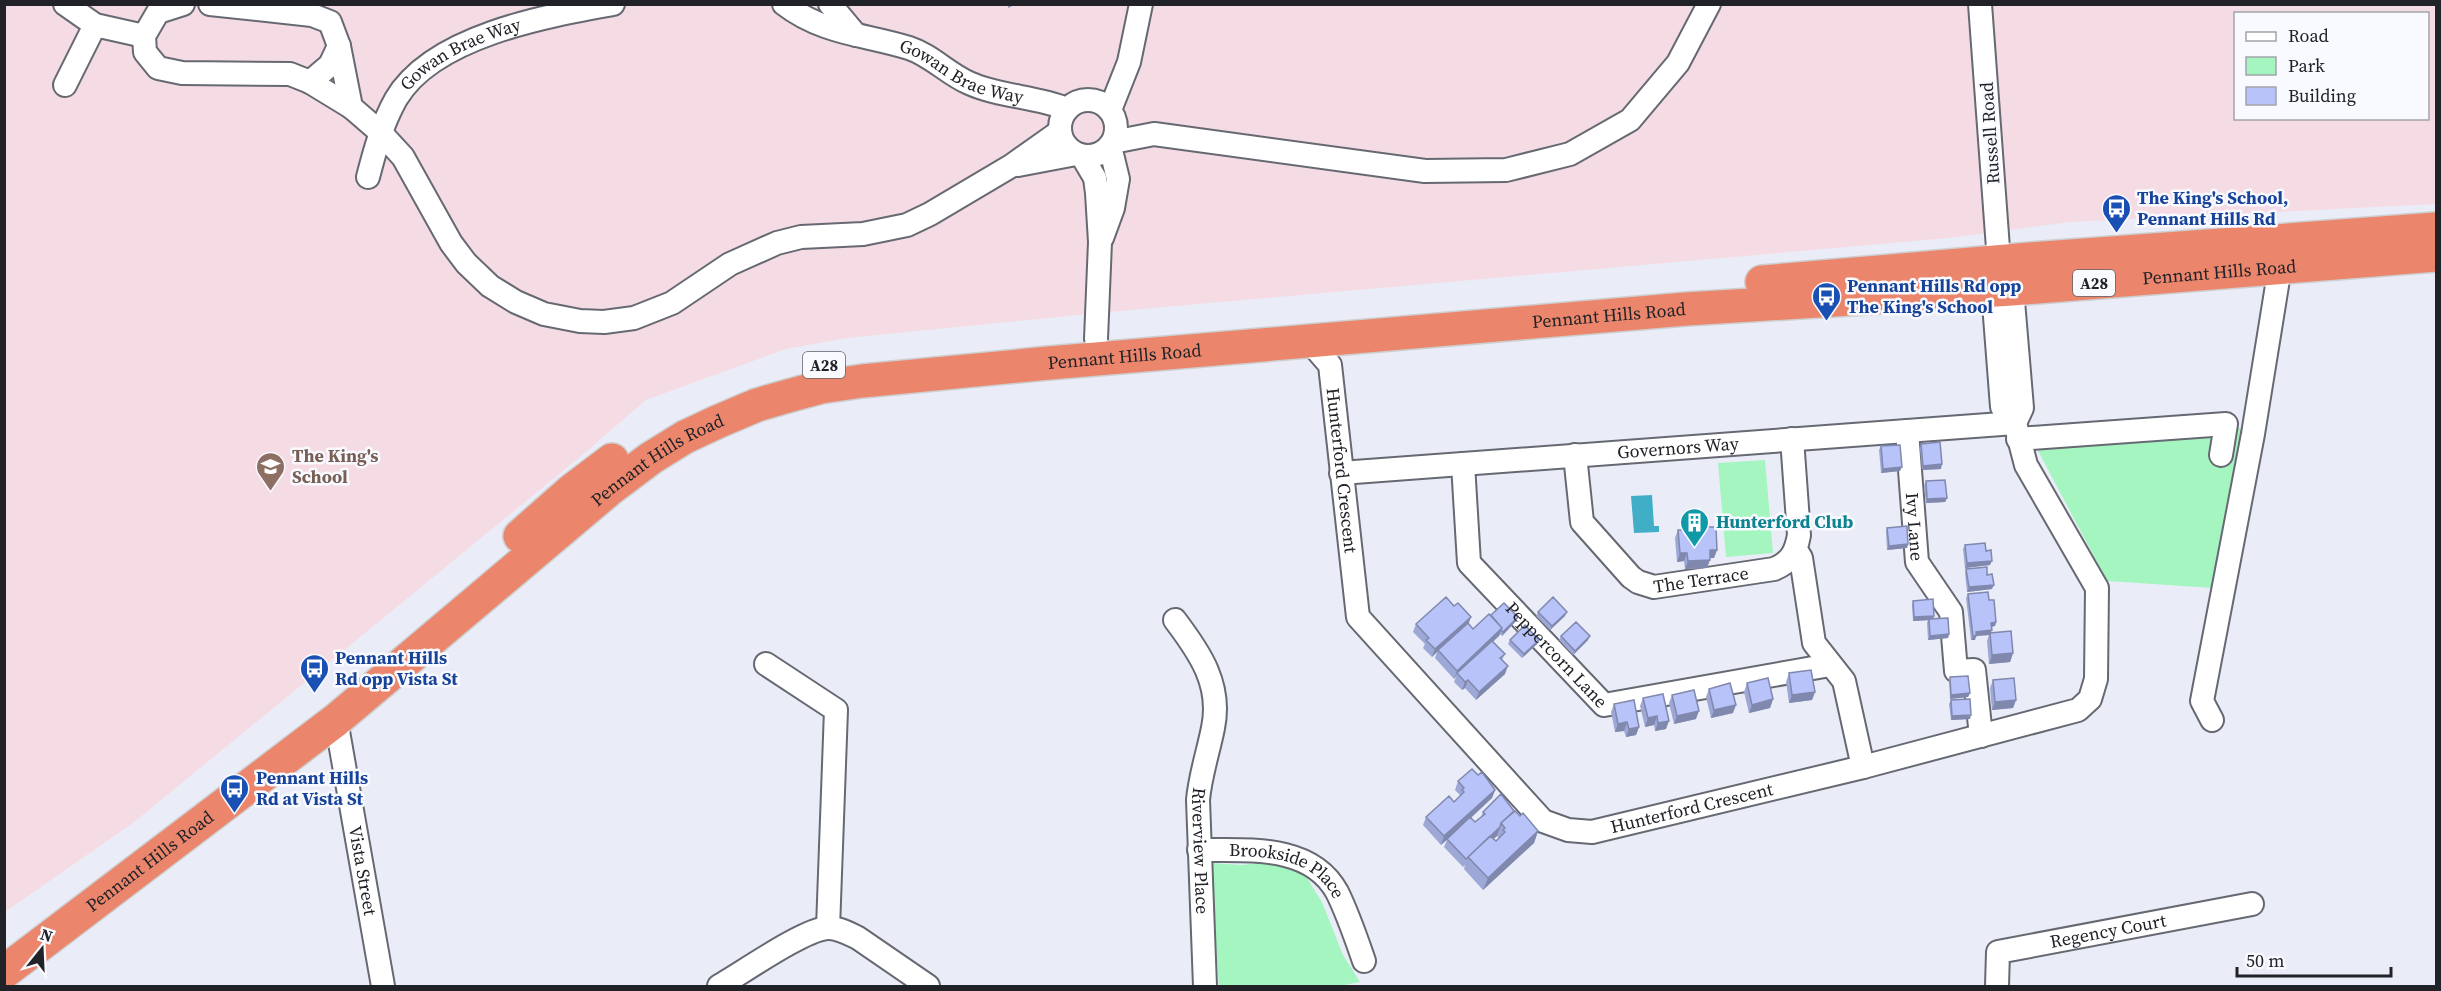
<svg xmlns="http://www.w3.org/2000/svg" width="2441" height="991" font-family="'Source Serif 4',serif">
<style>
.education{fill:#f5dce4;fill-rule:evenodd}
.green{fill:#a5f5c0}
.water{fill:#40aec7}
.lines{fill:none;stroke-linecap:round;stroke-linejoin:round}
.minor-casing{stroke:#666972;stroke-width:26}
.highway-casing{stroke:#cececf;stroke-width:36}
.minor{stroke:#fff;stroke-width:22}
.highway{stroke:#eb866c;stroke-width:33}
.wall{fill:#9da8d6;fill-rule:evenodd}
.shaded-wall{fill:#8088ae}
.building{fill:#b7c3f9;stroke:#8088ae;stroke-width:1.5}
.labels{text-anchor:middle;stroke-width:5;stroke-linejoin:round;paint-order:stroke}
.shield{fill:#f9faff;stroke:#626368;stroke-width:1.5}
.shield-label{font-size:16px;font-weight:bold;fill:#212227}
.street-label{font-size:18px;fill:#212227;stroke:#f9faff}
.transit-label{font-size:18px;font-weight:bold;fill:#164399;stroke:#f9faff;text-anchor:start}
.education-label{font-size:18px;font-weight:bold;fill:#785e54;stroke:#f9faff;text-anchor:start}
.culture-label{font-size:18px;font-weight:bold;fill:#0d838f;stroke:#f9faff;text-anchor:start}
</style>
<rect width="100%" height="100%" fill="#eaedf8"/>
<path class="education" d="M5,5H2436V204L2071,222L1949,238L1120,311L847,338L786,349L646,400L586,452L133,823L5,912ZM2236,14H2428V118H2236Z"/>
<path class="green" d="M2242,428L2213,588L2107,581L2036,447Z
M1765,460L1773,553L1726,557L1718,463Z
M1279,861L1305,875L1322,902L1343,955L1360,982L1339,986H1219L1210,863L1242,865Z"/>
<path class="water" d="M1652,495L1654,526H1659V532L1634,533L1631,496Z"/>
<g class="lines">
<defs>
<g id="minor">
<path d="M65,4L95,25L144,36"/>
<path d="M183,4L158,12L144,36L145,52L158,68L182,73L290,74L310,82L351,107L380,132L403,157L451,243L466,263L490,286L516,302L544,314L580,321L604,322L634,318L672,303L730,264L777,243L801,237L863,234L907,225L930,214L1011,166L1059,132"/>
<path d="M210,4L312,15L330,22L339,46L330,65L310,82"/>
<path id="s1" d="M784,4C823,34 864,34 909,48C931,55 948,74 969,83C1000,97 1035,96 1067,109"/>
<path d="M830,4L856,35"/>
<path d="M339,46L351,107"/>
<path d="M65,85L95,25"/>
<circle cx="1088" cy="128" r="28"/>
<path d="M1110,110L1129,62L1141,4"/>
<path d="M1113,142L1154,134L1425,171L1506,170L1570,154L1630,120L1678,63L1709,4"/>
<path d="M1082,156L1095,178L1097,193L1100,242L1096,339"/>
<path d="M1018,165L1076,154"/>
<path id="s2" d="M368,177C375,150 382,124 396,99C433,36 546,16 613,4"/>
<path d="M1102,238L1113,208L1118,179L1110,146"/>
<path d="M2006,278L2012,289L2022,408L2015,423"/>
<path id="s3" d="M1309,341L1330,365L1358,617L1543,821L1568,830L1592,832L1863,767L2078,710L2090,699L2096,679L2097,588L2026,465L2015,423L2002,407L1993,291L1999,262L1980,4"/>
<path id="s4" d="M1907,431L1917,562L1951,612L1956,671L1974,670L1981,736"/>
<path d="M2018,439L2226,424L2221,455"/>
<path id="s5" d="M1575,455L1582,522L1631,577L1638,582L1654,587L1774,569C1791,562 1796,552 1799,535L1792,439"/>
<path id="s6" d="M1463,464L1469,563L1604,705L1830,665"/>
<path id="s7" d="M1341,473L2015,423"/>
<path d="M1796,550L1801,558L1814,643L1844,681L1863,767"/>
<path id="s8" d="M1175,620C1200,653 1222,685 1213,728C1208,753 1200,776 1198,800L1205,986"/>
<path d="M766,664L836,710L828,928"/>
<path id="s9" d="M336,720L383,986"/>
<path d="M2212,720L2202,701L2253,434L2280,267"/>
<path id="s10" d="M1199,850C1246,851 1310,843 1337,892C1348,914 1356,938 1364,961"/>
<path d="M719,986C742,973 803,930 827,928C837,927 848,933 858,938L928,986"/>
<path id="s11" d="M1997,986L1998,952L2252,904"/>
</g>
<g id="highway">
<path d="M1762,282L2030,259L2436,229"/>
<path d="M520,536L571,491L612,460"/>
<path id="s12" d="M4,972L336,720L611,488L651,458L685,437L717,422L757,405L788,396L821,387L862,381L1049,363L1686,309L2012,289L2436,255"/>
</g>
</defs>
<use href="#minor" class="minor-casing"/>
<use href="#highway" class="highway-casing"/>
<use href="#minor" class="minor"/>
<use href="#highway" class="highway"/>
</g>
<path class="wall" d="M1921,444L1941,469L1922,470L1920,448Z
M1881,446L1900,471L1881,473L1879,450Z
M1926,481L1947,498L1945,502L1926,503L1924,486Z
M1688,518L1701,522L1708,527L1717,550L1714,558H1710L1707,568L1685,569L1684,561L1677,562L1675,538L1678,530H1682L1684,523H1686Z
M1887,528L1908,544L1907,548L1887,550L1886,532Z
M1965,545L1986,551L1990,565L1965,568L1963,549Z
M1966,569L1987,575L1992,589L1967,592L1965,573Z
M1968,594L1996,622L1995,626L1991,627V633L2013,653L2010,662L1989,664L1987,641L1989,635L1976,636L1975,640H1971L1966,598Z
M1913,601L1934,616L1933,619L1949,634L1948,638L1928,640L1927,623L1928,620L1913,621L1912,605Z
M1538,612L1565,616L1550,630L1536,616Z
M1491,615L1516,621L1502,636L1500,634L1499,636L1493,641L1505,654L1502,660L1505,674L1476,700L1465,688L1462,690L1454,682L1456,677L1454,679L1435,658L1437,652L1432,657L1423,648L1425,644L1413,632L1416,624L1468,623L1473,629Z
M1561,636L1588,640L1573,655L1559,640Z
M1510,640H1539L1537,644L1522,658L1508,644Z
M1789,673L1815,692L1812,700L1789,703L1786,682Z
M1950,677L1970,693L1968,697L1950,699L1949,681Z
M1993,680L2016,700L2013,708L1992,710L1990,688Z
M1747,683L1773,699L1770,708L1749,713L1744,692Z
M1709,689L1733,713L1711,718L1706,697Z
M1672,695L1696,719L1674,724L1669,703Z
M1643,698L1666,729L1655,731L1654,725L1645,727L1640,706Z
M1951,700L1970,719L1951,720L1949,704Z
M1614,704L1639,727L1636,735L1626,737L1624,731L1615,732L1611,712Z
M1478,775L1495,790L1492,798L1471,818L1475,822L1481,817L1483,812L1514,811L1538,831L1534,843L1483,890L1464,869L1465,865L1463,867L1444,847L1447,840L1441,845L1423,825L1426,817L1454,802L1460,795L1455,790L1458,781ZM1497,836L1499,838L1496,841L1493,839Z"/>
<path class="shaded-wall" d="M1009,4H1016L1008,8Z
M1942,464L1941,469L1922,470L1923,466Z
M1902,467L1900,471L1881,473L1883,469Z
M1947,498L1945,502L1926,503L1927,499Z
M1908,544L1907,548L1887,550L1889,546Z
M1710,550H1717L1714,558H1707Z
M1680,553H1687L1684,561L1677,562Z
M1710,560L1707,568L1685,569L1688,561Z
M1992,561L1990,565L1965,568L1967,563Z
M1994,585L1992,589L1967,592L1969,587Z
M1567,612L1565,616L1550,630L1552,626Z
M1934,616L1932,620L1913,621L1914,617Z
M1471,617L1468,625L1438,650L1437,652L1432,657L1435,649Z
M1518,617L1516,621L1502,636L1503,632Z
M1996,622L1995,626L1989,627L1991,623Z
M1502,628L1499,636L1458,675L1457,673L1454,679L1457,671Z
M1992,630L1990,635L1976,636L1975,640H1971L1976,632Z
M1949,634L1948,638L1928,640L1930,636Z
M1590,636L1588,640L1573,655L1575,651Z
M1539,640L1537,644L1522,658L1524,654Z
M2013,653L2010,662L1989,664L1992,655Z
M1508,666L1505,674L1476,700L1479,692Z
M1468,680L1465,688L1462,690L1465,682Z
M1815,692L1812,700L1789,703L1792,695Z
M1970,693L1968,697L1950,699L1951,695Z
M1773,699L1770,708L1749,713L1752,705Z
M2016,700L2013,708L1992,710L1995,702Z
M1736,705L1733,713L1711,718L1714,710Z
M1699,711L1696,719L1674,724L1677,716Z
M1971,715L1970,719L1951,720L1952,716Z
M1657,716L1654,725L1645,727L1648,718Z
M1669,721L1666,729L1655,731L1658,723Z
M1627,722L1624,731L1615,732L1618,724Z
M1639,727L1636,735L1626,737L1629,729Z
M1495,790L1492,798L1441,845L1444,836Z
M1500,827L1497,836L1471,860L1468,857Z
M1538,831L1534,843L1483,890L1488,878Z"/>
<path class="building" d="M1940,442L1942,464L1923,466L1921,444Z
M1900,445L1902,467L1883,469L1881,446Z
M1945,480L1947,498L1927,499L1926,481Z
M1688,518H1701V522L1707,521L1708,527H1716L1717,550H1710V560L1688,561L1687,553H1680L1678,530H1685L1684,523H1689Z
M1907,526L1908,544L1889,546L1887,528Z
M1985,543L1986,551L1991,550L1992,561L1967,563L1965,545Z
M1987,567V575L1992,574L1994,585L1969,587L1966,569Z
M1988,592L1989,600H1994L1996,622L1991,623L1992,630L1976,632V636H1973L1968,594Z
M1446,597L1454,606L1458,603L1471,617L1435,649L1426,640L1429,638L1416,624Z
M1553,597L1567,612L1552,626L1538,612Z
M1933,599L1934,616L1914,617L1913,601Z
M1504,603L1518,617L1503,632L1501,630L1502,628L1491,615Z
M1489,614L1502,628L1457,671L1438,650L1468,623L1473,629Z
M1948,618L1949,634L1930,636L1929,619Z
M1576,622L1590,636L1575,651L1561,636Z
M1525,625L1539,640L1524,654L1510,640Z
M2011,631L2013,653L1992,655L1990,633Z
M1492,641L1505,654L1500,658L1508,666L1479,692L1468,680L1465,682L1457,673Z
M1811,670L1815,692L1792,695L1789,673Z
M1968,676L1970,693L1951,695L1950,677Z
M1768,678L1773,699L1752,705L1747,683Z
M2014,678L2016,700L1995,702L1993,680Z
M1730,683L1736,705L1714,710L1709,689Z
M1694,690L1699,711L1677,716L1672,695Z
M1663,694L1669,721L1658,723L1657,716L1648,718L1643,698Z
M1970,699L1971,715L1952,716L1951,700Z
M1634,700L1639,727L1629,729L1627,722L1618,724L1614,704Z
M1472,769L1478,775L1482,772L1495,790L1444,836L1426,817L1449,796L1454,802L1464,792L1462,790L1464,788L1458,781Z
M1501,794L1514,811L1501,823L1500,827L1466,859L1447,839L1470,817L1475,822L1485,814L1483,812Z
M1515,811L1520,816L1523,813L1538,831L1488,878L1468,857L1490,836L1496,841L1505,832L1503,830L1505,828L1501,823Z"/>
<defs>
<symbol id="bus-pin" viewBox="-11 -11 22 30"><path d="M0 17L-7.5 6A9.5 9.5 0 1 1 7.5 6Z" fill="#1a4fb4" stroke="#f9faff"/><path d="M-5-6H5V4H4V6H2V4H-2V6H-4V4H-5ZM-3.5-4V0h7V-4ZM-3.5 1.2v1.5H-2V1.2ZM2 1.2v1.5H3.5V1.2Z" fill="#fff"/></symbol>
<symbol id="school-pin" viewBox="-11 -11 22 30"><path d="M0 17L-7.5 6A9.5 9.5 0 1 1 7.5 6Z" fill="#8d6e63" stroke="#f9faff"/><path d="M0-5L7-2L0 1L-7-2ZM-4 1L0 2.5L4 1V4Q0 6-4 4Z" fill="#fff"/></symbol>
<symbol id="building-pin" viewBox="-11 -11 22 30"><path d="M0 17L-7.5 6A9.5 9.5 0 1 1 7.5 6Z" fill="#0f9aa8" stroke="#f9faff"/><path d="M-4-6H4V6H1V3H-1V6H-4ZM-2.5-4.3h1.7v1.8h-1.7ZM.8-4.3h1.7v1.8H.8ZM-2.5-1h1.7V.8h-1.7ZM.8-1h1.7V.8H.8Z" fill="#fff"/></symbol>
</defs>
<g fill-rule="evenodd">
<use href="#bus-pin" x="2100" y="192" width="33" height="45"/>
<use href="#bus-pin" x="1810" y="280" width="33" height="45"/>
<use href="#school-pin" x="254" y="450" width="33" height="45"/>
<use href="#building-pin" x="1678" y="506" width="33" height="45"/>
<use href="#bus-pin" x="298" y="652" width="33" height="45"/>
<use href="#bus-pin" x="218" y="772" width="33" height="45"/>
</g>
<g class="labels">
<g class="shield">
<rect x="2073" y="270" width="42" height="26" rx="4.5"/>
<rect x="803" y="352" width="42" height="26" rx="4.5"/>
</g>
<g class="shield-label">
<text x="2094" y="289">A28</text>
<text x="824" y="371">A28</text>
</g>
<g class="street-label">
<text dy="6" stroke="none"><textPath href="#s2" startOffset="164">Gowan Brae Way</textPath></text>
<text dy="6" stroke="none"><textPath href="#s1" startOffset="192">Gowan Brae Way</textPath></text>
<text transform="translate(1990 133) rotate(-94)" y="6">Russell Road</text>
<text dy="6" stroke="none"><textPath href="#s12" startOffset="2415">Pennant Hills Road</textPath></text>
<text dy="6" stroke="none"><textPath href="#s12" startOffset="1803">Pennant Hills Road</textPath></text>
<text dy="6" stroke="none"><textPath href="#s12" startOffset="1317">Pennant Hills Road</textPath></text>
<text dy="6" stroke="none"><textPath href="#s7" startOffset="338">Governors Way</textPath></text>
<text dy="6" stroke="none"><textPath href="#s12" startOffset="831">Pennant Hills Road</textPath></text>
<text dy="6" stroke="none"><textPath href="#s3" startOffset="138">Hunterford Crescent</textPath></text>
<text dy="6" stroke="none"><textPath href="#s4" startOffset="96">Ivy Lane</textPath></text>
<text dy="6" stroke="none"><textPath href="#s5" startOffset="214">The Terrace</textPath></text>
<text dy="6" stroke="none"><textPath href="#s6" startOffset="226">Peppercorn Lane</textPath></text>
<text dy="6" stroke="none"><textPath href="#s3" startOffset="714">Hunterford Crescent</textPath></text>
<text dy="6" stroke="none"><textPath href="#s8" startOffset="243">Riverview Place</textPath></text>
<text dy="6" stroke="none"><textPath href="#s12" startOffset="183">Pennant Hills Road</textPath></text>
<text dy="6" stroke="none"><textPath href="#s9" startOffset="153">Vista Street</textPath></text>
<text dy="6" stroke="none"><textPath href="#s10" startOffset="94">Brookside Place</textPath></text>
<text dy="6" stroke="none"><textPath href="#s11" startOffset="146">Regency Court</textPath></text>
</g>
<g class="transit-label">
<text x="2137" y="204">The King's School,<tspan x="2137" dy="21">Pennant Hills Rd</tspan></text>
<text x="1847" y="292">Pennant Hills Rd opp<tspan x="1847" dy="21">The King's School</tspan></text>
<text x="335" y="664">Pennant Hills<tspan x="335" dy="21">Rd opp Vista St</tspan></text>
<text x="256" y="784">Pennant Hills<tspan x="256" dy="21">Rd at Vista St</tspan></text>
</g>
<g class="education-label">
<text x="292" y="462">The King's<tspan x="292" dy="21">School</tspan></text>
</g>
<g class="culture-label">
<text x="1716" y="528">Hunterford Club</text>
</g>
</g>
<rect width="2441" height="991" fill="none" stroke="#212227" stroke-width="12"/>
<rect x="2234" y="12" width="195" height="108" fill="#f9faff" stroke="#a3a4a9" stroke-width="1.5"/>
<rect x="2246" y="32" width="30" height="9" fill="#ffffff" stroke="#a3a4a9" stroke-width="1.5"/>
<text x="2288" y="42" font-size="18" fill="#212227">Road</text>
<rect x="2246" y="57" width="30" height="18" fill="#a5f5c0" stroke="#a3a4a9" stroke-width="1.5"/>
<text x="2288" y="72" font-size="18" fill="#212227">Park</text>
<rect x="2246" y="87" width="30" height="18" fill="#b7c3f9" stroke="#a3a4a9" stroke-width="1.5"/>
<text x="2288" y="102" font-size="18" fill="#212227">Building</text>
<g transform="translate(42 949) rotate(18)" stroke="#f9faff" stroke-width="4.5" paint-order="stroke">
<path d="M0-4.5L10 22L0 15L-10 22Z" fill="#212227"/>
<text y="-9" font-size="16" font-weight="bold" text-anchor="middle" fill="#212227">N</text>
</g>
<path d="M2237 967v9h154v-9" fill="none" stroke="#212227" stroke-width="3"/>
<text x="2246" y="967" font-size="18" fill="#212227" stroke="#f9faff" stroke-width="4.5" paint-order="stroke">50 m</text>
</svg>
